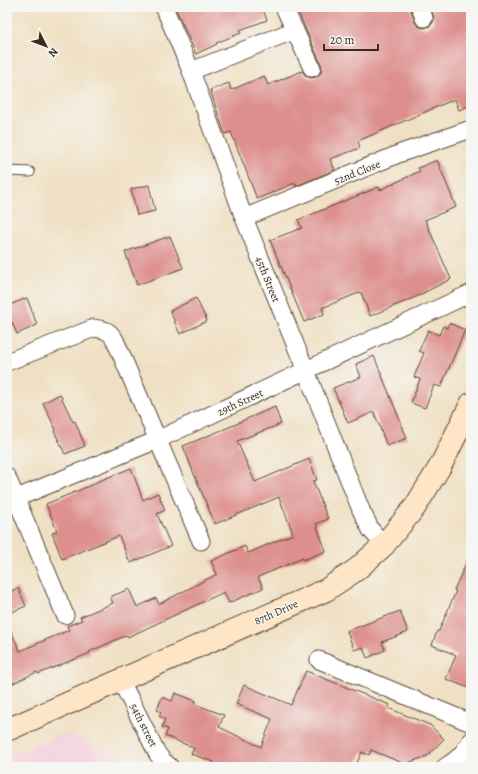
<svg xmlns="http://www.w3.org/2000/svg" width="478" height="774" font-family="Alegreya,serif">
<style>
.built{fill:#f4cfdc}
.building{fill:#dd8f8d}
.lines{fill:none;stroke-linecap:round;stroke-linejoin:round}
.lane-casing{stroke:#564537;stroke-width:11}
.street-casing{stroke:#564537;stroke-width:19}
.secondary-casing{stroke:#564537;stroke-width:24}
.lane{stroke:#fff;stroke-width:9}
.street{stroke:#fff;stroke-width:17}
.secondary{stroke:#fde5c5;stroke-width:22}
.labels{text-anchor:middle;stroke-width:3;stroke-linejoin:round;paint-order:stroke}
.street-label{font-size:11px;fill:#3b2a1e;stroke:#f6f6f2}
</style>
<rect width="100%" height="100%" fill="#f6f6f2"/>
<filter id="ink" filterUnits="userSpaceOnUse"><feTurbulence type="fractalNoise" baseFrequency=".025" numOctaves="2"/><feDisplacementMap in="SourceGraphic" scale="8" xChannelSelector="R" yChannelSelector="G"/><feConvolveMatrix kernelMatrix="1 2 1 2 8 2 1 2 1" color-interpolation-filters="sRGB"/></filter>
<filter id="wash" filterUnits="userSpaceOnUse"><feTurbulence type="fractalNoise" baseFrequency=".012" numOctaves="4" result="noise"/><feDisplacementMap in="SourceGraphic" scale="16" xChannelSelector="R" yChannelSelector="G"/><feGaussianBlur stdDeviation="0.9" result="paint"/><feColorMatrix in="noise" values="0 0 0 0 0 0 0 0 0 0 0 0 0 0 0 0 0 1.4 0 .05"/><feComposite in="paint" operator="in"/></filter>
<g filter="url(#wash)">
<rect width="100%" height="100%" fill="#f0e0c3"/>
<path class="built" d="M66,733L145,767H7V757Z"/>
<g id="blocks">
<path class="building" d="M175,7H262L267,20L240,30L241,33L216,43L217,44L196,54Z
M296,7H410L415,22L418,26L423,28L428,27L432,24L434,20L433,15L431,7H471V105L459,110L455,99L358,141L360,148L330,159L335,170L296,186L295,183L257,199L231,132L225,134L210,90L229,83L231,90L264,76L268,85L302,71L306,76L311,78L316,77L320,74L322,69L321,64Z
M437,160L456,207L425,220L451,279L423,293V294L370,316L361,292L322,308L324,314L304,322L270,240L302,228L298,220L379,187L380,190L420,171L418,168Z
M149,185L155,211L137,215L131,189Z
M170,236L183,268L137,285L125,252Z
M27,298L37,325L17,334L7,311V306Z
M196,298L207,321L180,334L170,311Z
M449,323L465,330L441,387L434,385L425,408L411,403L420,379L414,377L424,353L419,351L428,330L439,335L443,326L447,328Z
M374,356L407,438L387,446L374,412L348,423L333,388L361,377L356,364Z
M60,394L73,422L75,421L85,446L65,454L54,431L56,430L43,403Z
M275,407L281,424L237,441L255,482L309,459L317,480L313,481L328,519L316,524L326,551L303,560V558L258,577L263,588L229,603L224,592L128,637L127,635L89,652L90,653L38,674L37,672L7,686V622L20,651L69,630L67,626L82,620L80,617L113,603L110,597L129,589L137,607L156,598L159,604L217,574L211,561L245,546L248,553L293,534L279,497L215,524L194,474L183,446L239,423V422Z
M131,468L143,500L158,493L165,510L157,514L171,546L130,563L119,536L62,559L52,533L57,531L46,504L94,484V483Z
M471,552V689L446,679L456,655L432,645L437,631H439L456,591L454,590Z
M18,588L26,606L7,614V593Z
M400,611L408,632L382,642L385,650L367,658L363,647L354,650L347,631Z
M306,671L390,705L388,708L430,725L444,739L427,756L405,764L371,750L369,755L362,752L355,767H211L214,762L191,754L194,748L165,736L168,729L162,727L165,719L159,716L161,712L157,710L162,697L172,701L175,693L196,701L194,704L224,715L219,727L261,747L272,719L236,704L244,685L291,705Z"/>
</g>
</g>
<g filter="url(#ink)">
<use href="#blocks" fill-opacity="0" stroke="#564537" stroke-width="1"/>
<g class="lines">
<defs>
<path id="lane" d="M7,171L30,172"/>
<path id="street" d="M164,7L191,71L244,218L306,371L361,510L371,530L384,545
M284,7L312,68
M420,7L424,18
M191,71L295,30
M244,218L401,153L471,129
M7,362L94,328C106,330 109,330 115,340L201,541
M7,477L65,615
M7,502L157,440L469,294
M319,660L471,723
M121,681L157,753L162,760L170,767
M445,767C458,760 463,753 471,741"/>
<path id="secondary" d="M7,730L326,590L356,570L384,545L415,507L441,465L471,404"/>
</defs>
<use href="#lane" class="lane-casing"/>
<use href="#street" class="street-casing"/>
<use href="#secondary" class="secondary-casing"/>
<use href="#lane" class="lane"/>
<use href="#street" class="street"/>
<use href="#secondary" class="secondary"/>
</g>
</g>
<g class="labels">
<g class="street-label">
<text transform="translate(357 172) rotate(-22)" y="4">52nd Close</text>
<text transform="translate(268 279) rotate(68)" y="4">45th Street</text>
<text transform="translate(240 402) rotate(-25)" y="4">29th Street</text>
<text transform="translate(276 612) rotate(-24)" y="4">87th Drive</text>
<text transform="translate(144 725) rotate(63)" y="4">54th street</text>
</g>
</g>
<rect width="478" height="774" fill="none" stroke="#f6f6f2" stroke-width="24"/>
<g transform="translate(46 46) rotate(132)" stroke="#f6f6f2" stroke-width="3" paint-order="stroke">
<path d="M0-3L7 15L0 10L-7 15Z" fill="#3b2a1e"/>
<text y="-6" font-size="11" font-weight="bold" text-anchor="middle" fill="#3b2a1e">N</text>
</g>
<path d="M324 44v6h54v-6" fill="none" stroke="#3b2a1e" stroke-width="2"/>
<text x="330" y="44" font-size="12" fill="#3b2a1e" stroke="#f6f6f2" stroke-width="3" paint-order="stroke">20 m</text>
</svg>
